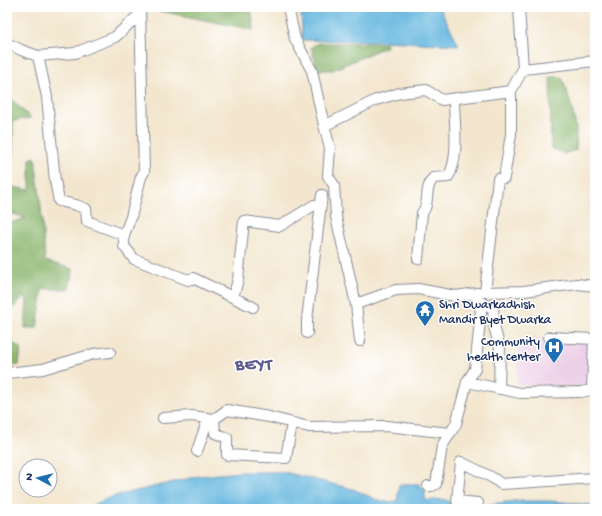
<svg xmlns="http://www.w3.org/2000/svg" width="602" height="516" font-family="'Gochi Hand',sans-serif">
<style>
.built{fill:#edd0e8}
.forest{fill:#87b269;stroke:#517064}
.water{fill:#63b6de;stroke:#3f729e}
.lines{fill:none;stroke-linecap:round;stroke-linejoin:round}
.minor-casing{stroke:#878a96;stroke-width:12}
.minor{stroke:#fff;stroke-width:10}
.labels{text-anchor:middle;stroke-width:3;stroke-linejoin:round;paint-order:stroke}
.poi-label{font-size:13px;fill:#1b2f5e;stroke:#fff;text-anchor:start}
.district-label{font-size:17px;font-weight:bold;letter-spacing:1px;fill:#5b5a8e;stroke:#fff}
</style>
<rect width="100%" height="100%" fill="#fff"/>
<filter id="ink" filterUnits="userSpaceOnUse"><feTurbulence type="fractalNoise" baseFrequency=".025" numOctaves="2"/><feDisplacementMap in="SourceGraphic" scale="8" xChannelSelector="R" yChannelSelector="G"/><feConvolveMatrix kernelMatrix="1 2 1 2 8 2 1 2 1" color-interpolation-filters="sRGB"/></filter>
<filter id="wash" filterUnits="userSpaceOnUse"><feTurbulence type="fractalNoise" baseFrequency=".012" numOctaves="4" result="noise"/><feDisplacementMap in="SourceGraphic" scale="16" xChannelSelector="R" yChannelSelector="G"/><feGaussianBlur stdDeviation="0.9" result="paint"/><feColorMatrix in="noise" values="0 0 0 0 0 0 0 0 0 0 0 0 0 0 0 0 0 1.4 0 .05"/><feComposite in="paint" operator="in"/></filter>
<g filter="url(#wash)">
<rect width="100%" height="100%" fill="#f3e6ce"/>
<path class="built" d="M519,339L592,343L590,386L517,385Z"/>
<path class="forest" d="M149,7H246L251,8L254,30L149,9Z
M319,43H387V46L333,70H317L311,47Z
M550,77H562C570,101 579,124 576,150L564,154L551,148Z
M9,97L31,118L13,121V157L7,158V100Z
M35,157L41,206L45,261L73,269L69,289H43L37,328H25L27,299L23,297L10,312L7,333V224L26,218L7,212V186L30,190V159Z
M7,338L21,349L19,365L7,366Z"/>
<path class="water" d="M301,7H439L459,45L384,41L302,40Z
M240,472H284L353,489L382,502L397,501L399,486L403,484H419L425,490V500C434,502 444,496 451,503V509H84L111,497L199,476Z
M514,501H550L595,505V509H482L491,504Z"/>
</g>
<g filter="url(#ink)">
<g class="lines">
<defs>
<path id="minor" d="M140,7L144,172L141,177L131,217L124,235V246L134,259L188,280L193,278L253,307
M288,7L295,39L312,71L323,121L330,148L328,176L334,185L336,217L356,304L360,341
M7,43L21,50L38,56L75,53L115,37L140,14
M38,56L47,97L55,181L59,201L76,205L86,209L87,221L124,235
M523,69L595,61
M511,91L523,69L519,7
M324,126L376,100L400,93L426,90L442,100L511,91V134L504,178L498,179L485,292
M418,259L422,213C431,202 423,191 433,178L448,177C460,159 454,121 454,99
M233,297L238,280L244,221L280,226L314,205H321
M478,301L493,308L495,330L500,348L499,389
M356,304L396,290L418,289L455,296L485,292L524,291L577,284L595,286
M307,333V320L322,195
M549,337L594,339L592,390
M7,373L43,369L93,354L110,352
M467,382L520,393L581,392L595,389
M163,418L192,416L214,419L215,433L227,438V455L286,458L292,423
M197,451L206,425L227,410L269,417L309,427L386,426L450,433
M428,486H432L436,484L442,446L456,424L467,382L475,369L481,312L476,294
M478,503L457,501L461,462L493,478L501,484L595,478"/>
</defs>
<use href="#minor" class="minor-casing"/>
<use href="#minor" class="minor"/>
</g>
</g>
<defs>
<symbol id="temple-pin" viewBox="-11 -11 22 30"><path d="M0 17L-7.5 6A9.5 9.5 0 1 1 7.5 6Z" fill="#1f6fb2" stroke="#fff"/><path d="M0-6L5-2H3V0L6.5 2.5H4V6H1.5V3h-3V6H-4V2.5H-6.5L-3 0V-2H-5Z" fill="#fff"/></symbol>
<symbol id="hospital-pin" viewBox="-11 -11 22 30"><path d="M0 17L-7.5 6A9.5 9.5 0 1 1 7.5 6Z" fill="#1f6fb2" stroke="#fff"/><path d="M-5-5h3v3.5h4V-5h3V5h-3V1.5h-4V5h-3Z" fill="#fff"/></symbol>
</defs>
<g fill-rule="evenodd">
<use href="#temple-pin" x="414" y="299" width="22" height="30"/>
<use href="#hospital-pin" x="543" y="336" width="22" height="30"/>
</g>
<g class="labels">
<g class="poi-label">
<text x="439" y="308">Shri Dwarkadhish<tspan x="439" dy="15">Mandir Byet Dwarka</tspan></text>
<text x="540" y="345" text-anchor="end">Community<tspan x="540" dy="15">health center</tspan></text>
</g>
<g class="district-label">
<text x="254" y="369">BEYT</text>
</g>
</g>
<rect width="602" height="516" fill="none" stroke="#fff" stroke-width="24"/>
<g transform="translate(38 478) rotate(277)"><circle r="19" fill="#ffffff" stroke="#a4acbf"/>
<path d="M0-3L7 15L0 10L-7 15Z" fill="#1f6fb2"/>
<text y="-6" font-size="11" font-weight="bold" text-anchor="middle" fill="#1b2f5e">N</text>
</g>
</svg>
